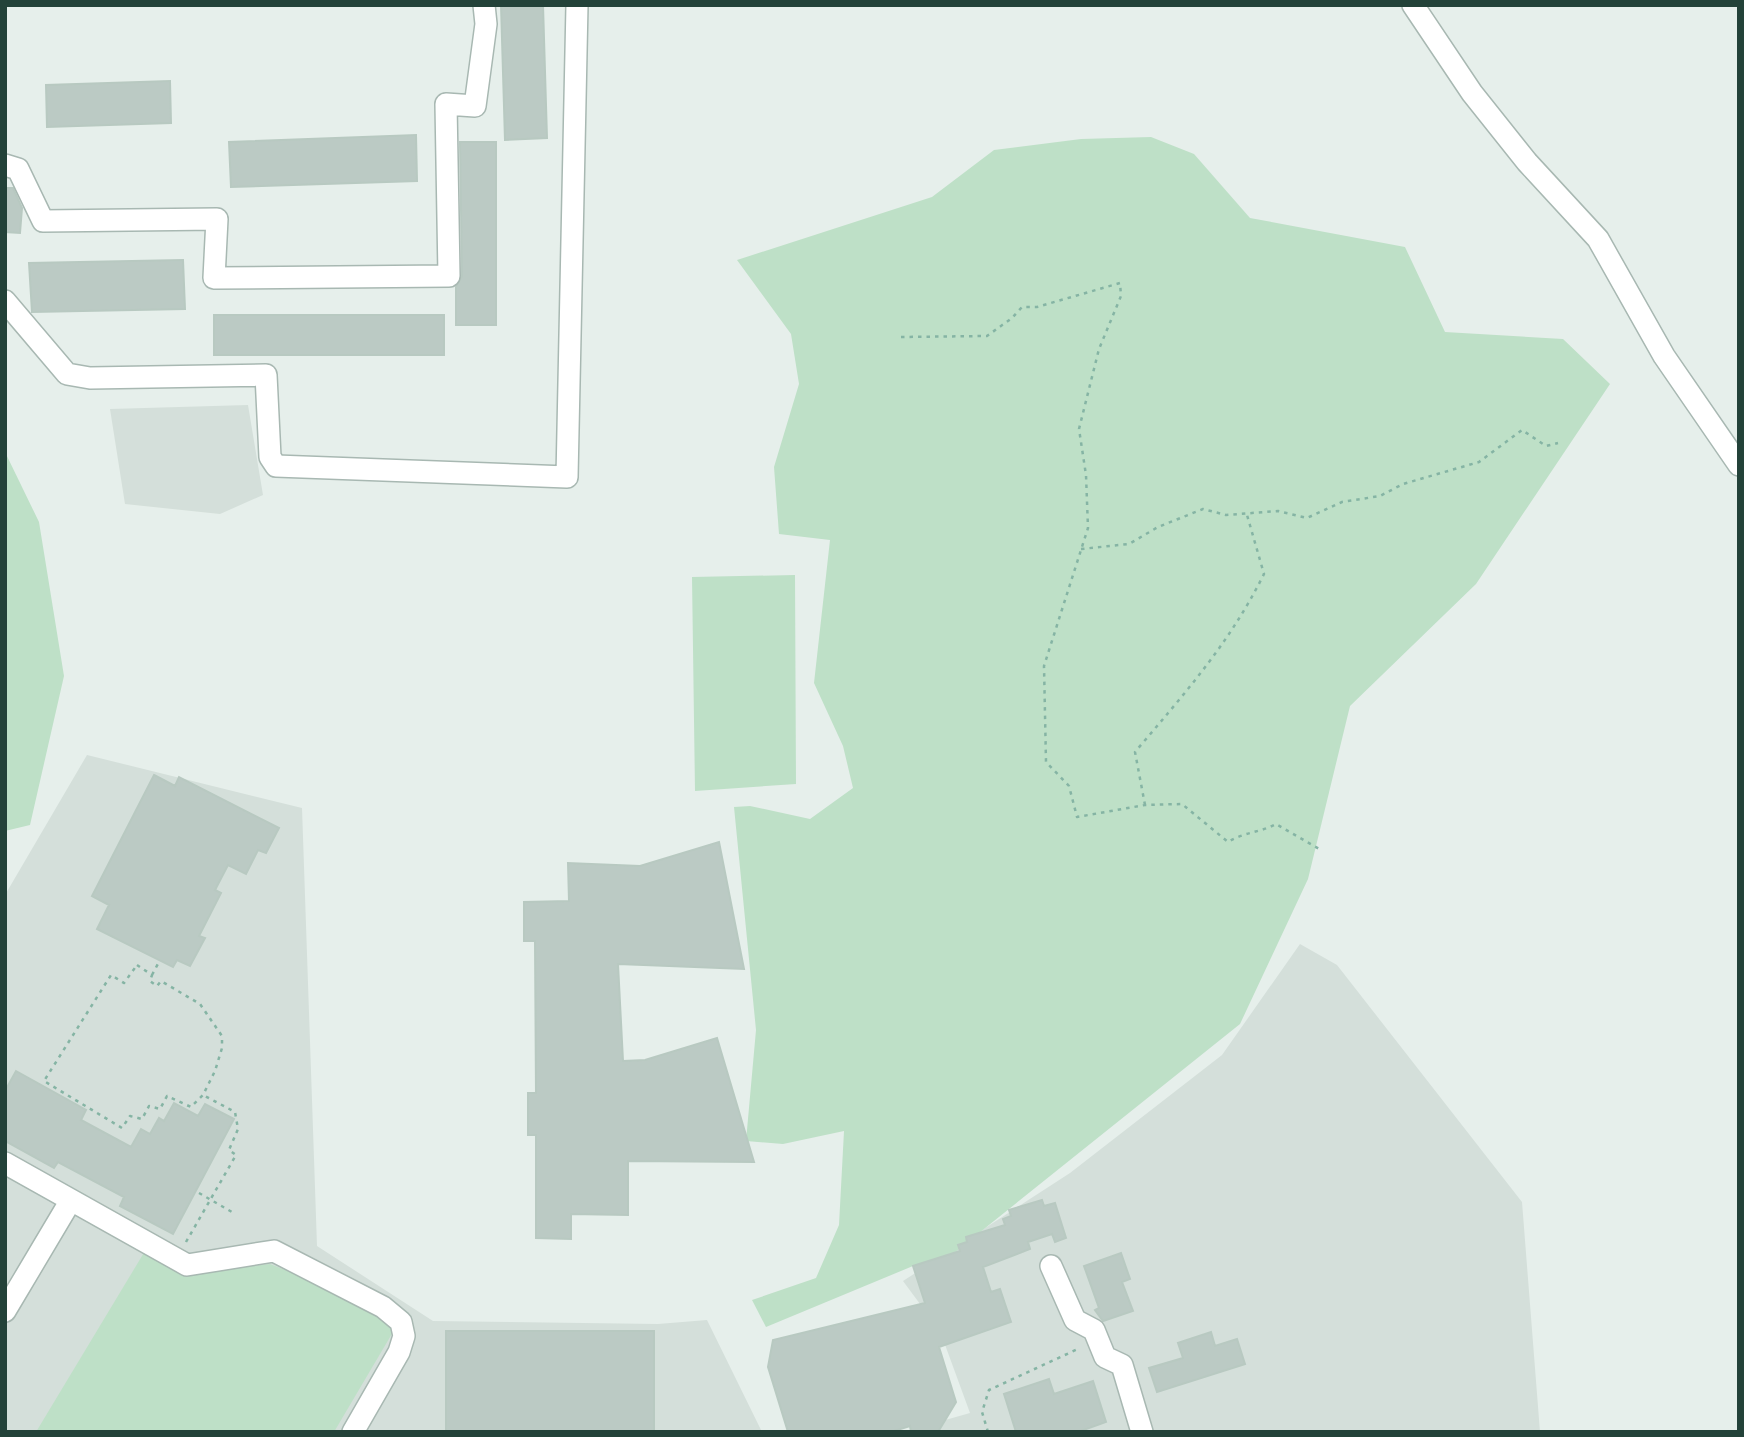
<svg xmlns="http://www.w3.org/2000/svg" width="1744" height="1437" font-family="'Golos Text',sans-serif">
<style>
.built{fill:#d4dfda}
.green{fill:#bee0c7}
.building{fill:#bbcac4;stroke:#b8c9c1;stroke-width:2}
.lines{fill:none;stroke-linecap:round;stroke-linejoin:round}
.minor-casing{stroke:#a8b8b2;stroke-width:24}
.path{stroke:#85b4a4;stroke-width:2.5;stroke-dasharray:3.5 5;stroke-linecap:butt}
.minor{stroke:#fff;stroke-width:21}
</style>
<rect width="100%" height="100%" fill="#e6efeb"/>
<path class="built" d="M248,405L263,495L220,514L125,504L110,409Z
M87,755L302,808L317,1246L433,1321L658,1324L707,1320L762,1432H5V895Z
M1300,944L1337,965L1522,1202L1540,1432H903L970,1413L940,1331L903,1281L1070,1173L1222,1055Z"/>
<path class="green" d="M1151,137L1194,154L1250,218L1405,247L1445,332L1563,339L1610,384L1476,584L1350,706L1308,879L1240,1024L944,1261L913,1266L766,1327L752,1300L816,1278L839,1225L844,1131L783,1144L746,1141L756,1030L734,807L750,806L810,819L853,788L843,746L814,683L830,540L779,534L774,467L799,384L791,334L737,260L932,197L994,150L1081,139Z
M5,452L39,522L64,676L30,825L5,831Z
M795,575L796,784L695,791L692,577Z
M145,1251L182,1273L270,1264L386,1310L393,1332L334,1432H36Z"/>
<path class="building" d="M501,5H543L547,138L505,140Z
M170,81L171,123L47,127L46,85Z
M416,135L417,181L231,187L229,142Z
M460,142H496V325H456V287L462,276Z
M5,188H13L22,208L20,233L5,232Z
M183,260L185,309L32,312L29,263Z
M214,315H444V355H214Z
M154,775L175,786L179,777L279,828L266,853L258,850L246,874L228,865L215,890L221,893L199,936L205,938L190,966L177,960L173,967L97,929L109,905L92,896Z
M719,842L744,969L618,964L623,1061L645,1060L717,1038L754,1162L628,1161V1215L571,1214V1239L536,1238V1135H528V1093H536L535,941H524V902L569,901L568,863L640,866Z
M16,1071L86,1110L81,1120L131,1147L141,1129L150,1134L159,1118L164,1121L174,1103L198,1116L205,1104L234,1119L173,1234L120,1206L124,1197L58,1162L54,1168L5,1141V1091Z
M1042,1200L1044,1206L1055,1203L1066,1238L1055,1242L1052,1234L1028,1242L1030,1249L983,1267L991,1292L1000,1289L1011,1322L939,1347L956,1402L938,1432H911L910,1426L891,1432H788L768,1367L773,1340L925,1303L913,1266L960,1251L958,1245L967,1242L966,1237L1005,1225L1003,1219L1011,1216L1009,1210Z
M1121,1253L1130,1279L1122,1282L1133,1311L1103,1321L1095,1310L1099,1308L1084,1266Z
M446,1331H654V1432H446Z
M1211,1332L1215,1346L1237,1339L1245,1364L1157,1392L1149,1368L1183,1358L1178,1343Z
M1049,1379L1054,1394L1093,1381L1106,1422L1078,1432H1016L1004,1394Z"/>
<g class="lines">
<defs>
<path id="minor" d="M1413,5L1472,93L1527,162L1598,239L1664,356L1739,465
M5,165L18,169L43,221L217,219L214,278L449,276L446,104L475,106L486,24L484,5
M5,301L67,374L90,378L266,375L270,457L276,466L567,477L577,5
M5,1163L187,1265L274,1251L383,1307L401,1322L404,1336L399,1352L353,1432
M1051,1266L1075,1320L1094,1330L1105,1357L1122,1365L1142,1432
M5,1311L71,1200"/>
</defs>
<use href="#minor" class="minor-casing"/>
<path class="path" d="M901,337L987,336L1012,318L1022,307H1037L1120,283L1121,296L1099,349L1079,429L1086,475L1088,528L1044,666L1046,762L1069,786L1077,817L1145,805L1182,804L1228,842C1244,832 1259,833 1276,824L1321,850
M1081,549L1129,544L1158,527L1203,509L1226,515L1278,511L1307,518L1342,502L1380,496L1403,484L1479,462L1522,430L1546,446L1558,443
M1145,805L1135,752C1185,693 1229,644 1264,574L1247,515
M137,965L152,975L150,981L157,986L161,981L200,1004L222,1036V1048L215,1071L203,1095L191,1107L167,1096L160,1109L149,1106L142,1119L130,1116L122,1128L44,1081L111,975L124,983Z
M152,975L160,960
M199,1193L232,1212
M186,1242L236,1155L229,1150L238,1129L235,1112L203,1095
M988,1432L982,1412L989,1390L1080,1348"/>
<use href="#minor" class="minor"/>
</g>
<rect width="1744" height="1437" fill="none" stroke="#234239" stroke-width="14"/>
</svg>
